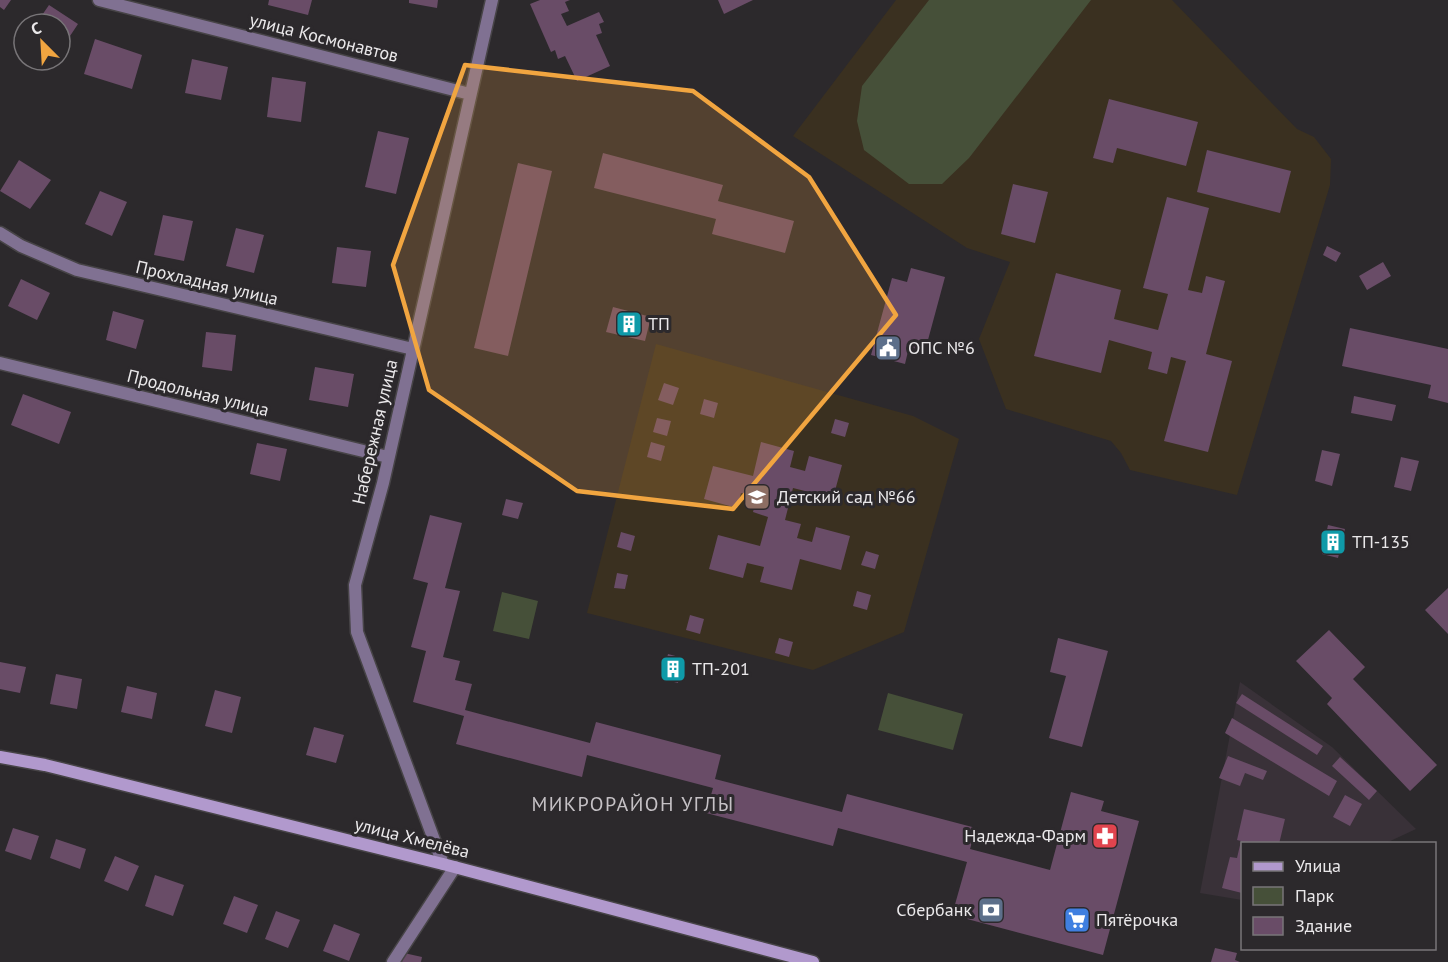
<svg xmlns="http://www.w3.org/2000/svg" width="1448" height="962" font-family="'PT Sans',sans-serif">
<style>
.built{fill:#393138}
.education{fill:#3a3020}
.green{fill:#465039}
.building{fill:#694c67}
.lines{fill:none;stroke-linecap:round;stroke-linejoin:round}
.minor-casing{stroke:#474447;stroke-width:15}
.secondary-casing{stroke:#474447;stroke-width:15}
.minor{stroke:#807192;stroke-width:12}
.secondary{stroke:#b199cd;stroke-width:12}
.marked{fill:#f1a540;fill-opacity:0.2;stroke:#f1a540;stroke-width:4.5;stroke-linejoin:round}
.labels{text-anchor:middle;stroke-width:6;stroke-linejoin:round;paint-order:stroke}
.street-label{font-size:18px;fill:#eae8ea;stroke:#2c292c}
.poi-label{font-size:18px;fill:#eae8ea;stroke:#2c292c;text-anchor:start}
.neighbourhood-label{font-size:20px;letter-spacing:1.5px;fill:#c5c1c5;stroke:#2c292c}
</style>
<rect width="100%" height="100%" fill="#2c292c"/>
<path class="built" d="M1240,682L1332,747L1416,829L1386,843L1242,844V900L1200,893Z"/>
<path class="education" d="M896,0H1172L1297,129L1314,137L1331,159L1330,185L1237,495L1130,470L1121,453L1111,441L1006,409L979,339L1010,262L967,248L793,136Z
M656,344L913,416L959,439L904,632L813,670L587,613Z"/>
<path class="green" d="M929,0H1091L969,158L942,184H909L864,150L857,121L862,86Z
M502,592L538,601L529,639L493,631Z
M888,693L963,714L953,750L878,730Z"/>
<path class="building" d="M0,0H11L4,10L0,7Z
M269,0H312L308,15L268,5Z
M409,0H438L437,8L409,3Z
M540,0H570L565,2L569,11L561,14L567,26L599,12L604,22L599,24L602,33L596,35L610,66L577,81L565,56L558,59L555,50L551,52L530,4Z
M718,0H753L724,14Z
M49,5L78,24L60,51V24H36Z
M95,39L142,55L132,89L84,74Z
M192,59L228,67L221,100L185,93Z
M272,77L306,82L301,122L267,117Z
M1109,99L1198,122L1186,166L1117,148L1113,163L1093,158Z
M378,131L409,138L396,194L365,187Z
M1207,150L1291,171L1280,213L1197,192Z
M603,153L723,185L718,201L794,221L785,253L712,234L716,219L594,188Z
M19,160L51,180L30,209L0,191Z
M518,163L552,171L508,356L474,348Z
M1013,184L1048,192L1035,243L1001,234Z
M100,191L127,202L112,236L85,224Z
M1167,197L1209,208L1188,290L1202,293L1206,276L1225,281L1206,354L1232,361L1208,452L1164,441L1186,361L1171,357L1167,374L1148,369L1152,352L1109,340L1101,373L1034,356L1056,273L1121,290L1114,319L1158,330L1168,294L1143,288Z
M163,215L193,221L184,261L154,255Z
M236,228L264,235L254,273L226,266Z
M1327,246L1341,253L1336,262L1323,255Z
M337,247L371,251L366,287L332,283Z
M1383,262L1391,276L1367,290L1359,276Z
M911,268L945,277L925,351L909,347L905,364L871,355L892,278L907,282Z
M21,279L50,293L37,320L8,306Z
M613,307L651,317L645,341L606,332Z
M113,311L144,320L136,349L106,340Z
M1350,328L1448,349V403L1428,398L1431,385L1342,366Z
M206,332L236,335L232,371L202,367Z
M315,367L354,374L348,407L309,400Z
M664,383L679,388L673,405L658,400Z
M23,394L71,412L59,444L11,425Z
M1354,396L1396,405L1392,421L1351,413Z
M704,399L718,403L714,418L700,414Z
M657,418L671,421L667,436L653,432Z
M835,419L849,423L845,437L831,433Z
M651,442L665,446L661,461L647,457Z
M761,442L794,451L790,467L805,471L809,456L842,465L833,498L793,488L785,520L801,524L797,538L812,542L816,527L850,536L841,570L800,559L792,590L760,582L764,567L747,563L743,578L709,569L718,535L760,546L768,517L753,512L757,497L741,493L737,508L704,499L713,466L753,476Z
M257,443L287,449L280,481L250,474Z
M1322,450L1340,454L1332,486L1315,481Z
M1401,457L1419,461L1411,491L1394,487Z
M506,499L523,503L518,519L502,515Z
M430,515L462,523L445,588L460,591L443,657L460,661L455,680L472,684L465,710L590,743L596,722L721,755L715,779L842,812L847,794L976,828L970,849L1050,870L1071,792L1104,801L1101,811L1139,821L1103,955L952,915L967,862L838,828L833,846L706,813L713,788L587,755L582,777L456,744L464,716L413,702L426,651L411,647L428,583L413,579Z
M1328,525L1345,529L1338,558L1322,554Z
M621,532L635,536L631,551L617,547Z
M866,551L879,555L875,569L861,565Z
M617,573L628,575L625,589L614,588Z
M1448,588V634L1425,610Z
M857,591L871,595L867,610L853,606Z
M690,615L704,619L700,634L686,630Z
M1329,630L1365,667L1353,679L1437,765L1410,791L1327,704L1332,698L1296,661Z
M779,638L793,642L789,657L775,653Z
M1058,638L1108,651L1082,747L1049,738L1066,676L1050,672Z
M668,654L683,658L678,683L662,679Z
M0,662L26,667L20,693L0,689Z
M56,674L82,679L77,709L50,704Z
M127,686L157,693L152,719L121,712Z
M215,690L241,697L232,733L205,726Z
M1242,694L1323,746L1317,755L1236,703Z
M1232,718L1337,781L1329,796L1225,733Z
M314,727L344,735L336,763L306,755Z
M1228,756L1267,771L1263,780L1245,773L1240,786L1219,778Z
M1340,757L1377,791L1369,800L1332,766Z
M1345,795L1362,804L1350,826L1333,817Z
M1244,809L1285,819L1279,844H1242V893L1222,888L1230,857L1237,858L1241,841L1237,840Z
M13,828L39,836L31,860L5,851Z
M56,839L86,849L80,869L50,858Z
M115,856L139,866L128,891L104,881Z
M155,875L184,885L173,916L145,906Z
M234,896L258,905L247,933L223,924Z
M276,911L300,920L288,948L265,939Z
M334,924L360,934L349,961L323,951Z
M1215,948L1237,953L1235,960L1240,962H1211Z
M404,953L422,957L421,962H402Z"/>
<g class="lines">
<defs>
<path id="minor" d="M99,0L470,94
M0,233L21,246L77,270L413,349
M0,363L388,457
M443,864L357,632L355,585L383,483L492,0
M393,962L455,867"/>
<path id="secondary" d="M0,757L45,765L443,864L813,962"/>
</defs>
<use href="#minor" class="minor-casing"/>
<use href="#secondary" class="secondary-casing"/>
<use href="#minor" class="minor"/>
<use href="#secondary" class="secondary"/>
</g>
<path class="marked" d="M465,65L693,91L809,177L896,315L733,509L577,491L429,390L393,265Z"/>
<defs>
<symbol id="building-square" viewBox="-11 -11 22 22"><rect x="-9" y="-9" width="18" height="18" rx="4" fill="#0f9aa8" stroke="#2c292c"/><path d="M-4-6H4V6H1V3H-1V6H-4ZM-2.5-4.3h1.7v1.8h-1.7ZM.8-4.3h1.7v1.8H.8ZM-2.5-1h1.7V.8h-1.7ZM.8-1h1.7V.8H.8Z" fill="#fff"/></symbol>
<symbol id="civic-square" viewBox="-11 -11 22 22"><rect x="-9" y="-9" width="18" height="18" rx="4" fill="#5c6f8a" stroke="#2c292c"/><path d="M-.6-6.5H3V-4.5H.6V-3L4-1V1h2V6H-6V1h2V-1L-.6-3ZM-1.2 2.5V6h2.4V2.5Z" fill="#fff"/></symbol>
<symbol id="school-square" viewBox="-11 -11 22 22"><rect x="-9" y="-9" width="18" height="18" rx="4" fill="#8d6e63" stroke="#2c292c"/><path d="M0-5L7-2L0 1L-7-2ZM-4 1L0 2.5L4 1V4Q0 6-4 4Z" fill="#fff"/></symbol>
<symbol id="pharmacy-square" viewBox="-11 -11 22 22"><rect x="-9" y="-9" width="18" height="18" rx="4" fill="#e0444e" stroke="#2c292c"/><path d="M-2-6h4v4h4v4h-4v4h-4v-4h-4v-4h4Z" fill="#fff"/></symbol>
<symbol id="bank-square" viewBox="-11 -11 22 22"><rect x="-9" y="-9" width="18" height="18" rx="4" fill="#5c6f8a" stroke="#2c292c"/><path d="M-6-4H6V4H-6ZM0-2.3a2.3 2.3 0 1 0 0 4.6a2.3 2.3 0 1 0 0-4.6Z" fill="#fff"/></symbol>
<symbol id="supermarket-square" viewBox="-11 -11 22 22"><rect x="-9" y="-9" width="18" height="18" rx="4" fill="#3f7fe0" stroke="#2c292c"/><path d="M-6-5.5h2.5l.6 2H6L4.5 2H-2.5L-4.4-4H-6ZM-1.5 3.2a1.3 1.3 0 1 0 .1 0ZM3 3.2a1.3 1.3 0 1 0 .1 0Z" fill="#fff"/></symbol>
</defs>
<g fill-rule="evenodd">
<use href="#building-square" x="614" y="309" width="30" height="30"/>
<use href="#civic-square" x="873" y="333" width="30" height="30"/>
<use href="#school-square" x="742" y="482" width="30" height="30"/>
<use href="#building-square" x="1318" y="527" width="30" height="30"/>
<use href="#building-square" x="658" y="654" width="30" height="30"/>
<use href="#pharmacy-square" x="1090" y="821" width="30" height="30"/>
<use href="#bank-square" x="976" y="895" width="30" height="30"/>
<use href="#supermarket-square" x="1062" y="905" width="30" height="30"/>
</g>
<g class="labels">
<g class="street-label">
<text transform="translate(324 38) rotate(14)" y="6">улица Космонавтов</text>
<text transform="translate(207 283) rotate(13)" y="6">Прохладная улица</text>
<text transform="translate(198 393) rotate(14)" y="6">Продольная улица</text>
<text transform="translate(375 432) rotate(-77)" y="6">Набережная улица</text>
<text transform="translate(412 838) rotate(14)" y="6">улица Хмелёва</text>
</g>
<g class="poi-label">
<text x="648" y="330">ТП</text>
<text x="908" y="354">ОПС №6</text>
<text x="777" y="503">Детский сад №66</text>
<text x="1352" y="548">ТП-135</text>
<text x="692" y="675">ТП-201</text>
<text x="1086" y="842" text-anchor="end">Надежда-Фарм</text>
<text x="972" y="916" text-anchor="end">Сбербанк</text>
<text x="1096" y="926">Пятёрочка</text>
</g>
<g class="neighbourhood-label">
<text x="633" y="811">МИКРОРАЙОН УГЛЫ</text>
</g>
</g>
<rect x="1241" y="842" width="195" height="108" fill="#2c292c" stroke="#787578" stroke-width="1.5"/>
<rect x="1253" y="862" width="30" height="9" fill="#b199cd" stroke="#787578" stroke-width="1.5"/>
<text x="1295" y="872" font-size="18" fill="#eae8ea">Улица</text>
<rect x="1253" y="887" width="30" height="18" fill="#465039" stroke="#787578" stroke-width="1.5"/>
<text x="1295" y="902" font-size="18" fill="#eae8ea">Парк</text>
<rect x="1253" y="917" width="30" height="18" fill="#694c67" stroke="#787578" stroke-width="1.5"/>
<text x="1295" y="932" font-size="18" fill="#eae8ea">Здание</text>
<g transform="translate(42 42) rotate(336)"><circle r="28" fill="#2c292c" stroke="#787578" stroke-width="1.5"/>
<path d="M0-4.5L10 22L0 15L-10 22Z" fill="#f1a540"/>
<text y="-9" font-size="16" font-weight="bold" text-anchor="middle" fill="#eae8ea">С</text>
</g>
</svg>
